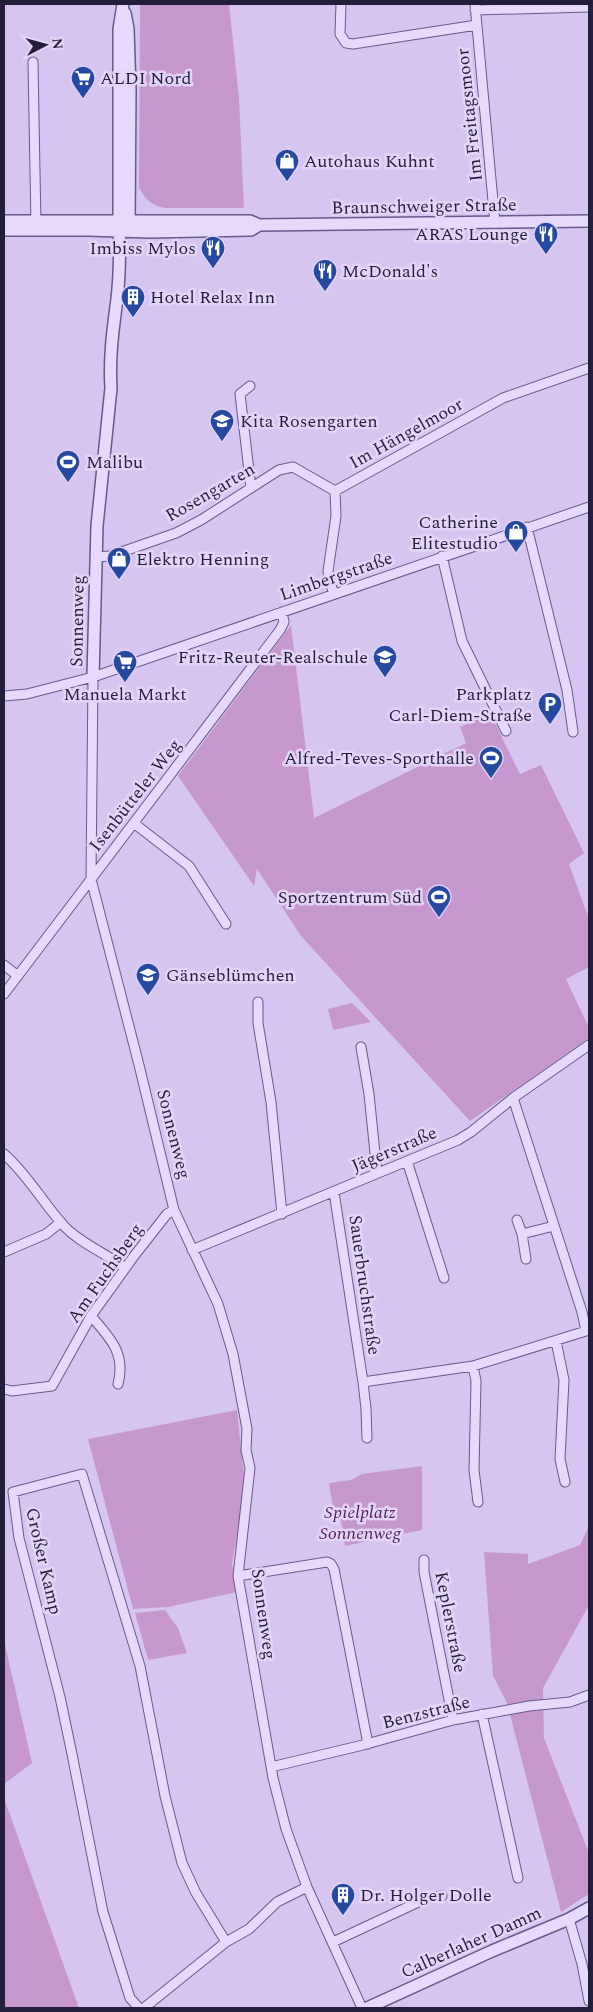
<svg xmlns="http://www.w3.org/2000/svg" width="593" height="2012" font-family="Spectral,serif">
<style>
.green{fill:#c798d0}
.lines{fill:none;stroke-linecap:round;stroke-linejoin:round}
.minor-casing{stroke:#66598d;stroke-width:11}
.tertiary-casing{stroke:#66598d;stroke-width:14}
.minor{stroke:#e7d9fb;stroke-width:9}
.tertiary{stroke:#e7d9fb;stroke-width:11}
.labels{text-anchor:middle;stroke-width:5;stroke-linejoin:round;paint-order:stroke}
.poi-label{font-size:18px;fill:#241e3d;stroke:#e4d5f8;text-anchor:start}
.street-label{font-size:18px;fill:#241e3d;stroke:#e4d5f8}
.park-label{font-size:18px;font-style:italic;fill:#59235a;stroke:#e4d5f8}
</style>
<rect width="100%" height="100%" fill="#d7c5f1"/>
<path class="green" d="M140,4H229L239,98L244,208H165C153,206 144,199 139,187Z
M291,625L314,818L466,743L460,727L490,713L520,774L541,765L584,853L569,864L589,919V967L566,979L589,1028V1038L470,1121L301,936L257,869L254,886L178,776Z
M352,1003L371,1022L333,1030L328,1009Z
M237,1410L245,1487L232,1564L237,1592L168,1607L133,1609L88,1439Z
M422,1466V1530L345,1546L339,1507L333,1508L329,1483L351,1480L362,1474Z
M589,1526V1605L543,1688L544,1738L589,1853V1894L561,1912L507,1703L493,1676L484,1552L528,1554V1564L580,1545Z
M165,1610L178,1628L187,1653L148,1660L135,1613Z
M4,1640L32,1763L4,1784Z
M4,1798L79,2008H4Z"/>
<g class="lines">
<defs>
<path id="minor" d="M341,4L340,34L346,43L353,44L477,25
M475,4L495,223
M475,10L589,7
M33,62L36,227
M250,386L240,394L251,488
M527,527L567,690L573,732
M442,556L462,641L506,731
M96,557L110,556L176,533L201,520L279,470L293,467L335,491
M334,594L329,579L328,571L336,516L335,491L503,398L589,368
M93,677L91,879L139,1065L174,1210L218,1304L233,1354L247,1429L246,1450L250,1468L238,1576L273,1778L286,1829L307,1887L362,2008
M4,696L27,694L93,677L589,507
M135,824L189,866L226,924
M4,965L18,976
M4,994L280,630L284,622L282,612
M258,1002V1023L271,1102L282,1214
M361,1047L369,1094L377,1173
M4,1154C28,1175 43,1203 64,1226C81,1244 106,1253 125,1268
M407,1161L444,1278
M334,1192L363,1382L473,1366L586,1331L582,1312L513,1098
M517,1220L522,1234
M192,1250L458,1140L471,1132L513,1098L589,1045
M4,1252L46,1234L61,1222
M526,1259L522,1234L554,1226
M91,1316C110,1338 126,1353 118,1384
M556,1341L564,1380L560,1459L565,1482
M473,1366L476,1381L474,1470L478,1502
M363,1382L366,1409L367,1438
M4,1389L12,1391L52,1386L91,1316L134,1256L167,1214L174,1210
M424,1560V1572L453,1720
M238,1576L327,1562L331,1564L334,1569L368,1744
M482,1714L518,1878
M271,1767L363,1745L453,1720L529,1706L570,1702L589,1695
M569,1919L582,1964L589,2001
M333,1942L427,1898L442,1896
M139,2008L130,1998L103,1912L72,1754L60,1697L19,1538L13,1492L82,1474L140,1666L165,1796L182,1863L196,1893L226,1942
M144,2008L226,1942L249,1929L277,1902L307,1887"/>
<path id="tertiary" d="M125,13L128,29L130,89L129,226
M4,221H250L259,225L589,221
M4,230H88L149,232L251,230L259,225
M93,677L97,526L111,388C109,358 113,329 117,299C120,273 120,247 119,221V29L123,4
M367,2008L492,1951L569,1919L589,1908"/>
</defs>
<use href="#minor" class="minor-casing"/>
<use href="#tertiary" class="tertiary-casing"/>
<use href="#minor" class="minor"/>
<use href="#tertiary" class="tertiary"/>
</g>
<defs>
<symbol id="supermarket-pin" viewBox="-11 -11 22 30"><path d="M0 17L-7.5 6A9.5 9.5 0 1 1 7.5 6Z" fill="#2549a0" stroke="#e4d5f8"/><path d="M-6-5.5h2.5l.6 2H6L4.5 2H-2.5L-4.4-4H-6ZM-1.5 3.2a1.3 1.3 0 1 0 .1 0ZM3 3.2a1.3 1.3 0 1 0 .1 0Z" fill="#fff"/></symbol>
<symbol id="shop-pin" viewBox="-11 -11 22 30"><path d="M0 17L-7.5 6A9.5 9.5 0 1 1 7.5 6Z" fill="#2549a0" stroke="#e4d5f8"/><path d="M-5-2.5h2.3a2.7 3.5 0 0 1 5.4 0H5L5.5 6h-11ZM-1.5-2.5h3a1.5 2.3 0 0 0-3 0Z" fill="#fff"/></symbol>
<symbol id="restaurant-pin" viewBox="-11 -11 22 30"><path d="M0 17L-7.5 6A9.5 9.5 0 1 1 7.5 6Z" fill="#2549a0" stroke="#e4d5f8"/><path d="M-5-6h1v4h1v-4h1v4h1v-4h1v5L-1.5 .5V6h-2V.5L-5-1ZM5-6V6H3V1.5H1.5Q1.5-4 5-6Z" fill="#fff"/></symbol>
<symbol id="building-pin" viewBox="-11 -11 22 30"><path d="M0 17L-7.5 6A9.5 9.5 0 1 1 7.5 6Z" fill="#2549a0" stroke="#e4d5f8"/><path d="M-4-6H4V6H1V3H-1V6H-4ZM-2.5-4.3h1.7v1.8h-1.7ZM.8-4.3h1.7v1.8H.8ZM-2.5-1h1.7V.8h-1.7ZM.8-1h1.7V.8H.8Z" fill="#fff"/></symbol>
<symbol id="school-pin" viewBox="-11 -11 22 30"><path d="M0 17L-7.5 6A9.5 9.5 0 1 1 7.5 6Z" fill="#2549a0" stroke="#e4d5f8"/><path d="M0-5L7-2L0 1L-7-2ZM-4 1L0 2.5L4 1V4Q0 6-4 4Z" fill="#fff"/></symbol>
<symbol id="stadium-pin" viewBox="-11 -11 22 30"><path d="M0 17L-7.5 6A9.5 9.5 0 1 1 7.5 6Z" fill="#2549a0" stroke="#e4d5f8"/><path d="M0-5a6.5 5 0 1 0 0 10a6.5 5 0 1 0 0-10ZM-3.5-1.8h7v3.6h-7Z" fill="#fff"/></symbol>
<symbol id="parking-pin" viewBox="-11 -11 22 30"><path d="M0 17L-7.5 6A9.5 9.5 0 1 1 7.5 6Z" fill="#2549a0" stroke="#e4d5f8"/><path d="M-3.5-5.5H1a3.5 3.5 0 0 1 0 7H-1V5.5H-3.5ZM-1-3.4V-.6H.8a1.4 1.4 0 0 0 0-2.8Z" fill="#fff"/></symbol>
</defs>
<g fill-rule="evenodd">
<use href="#supermarket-pin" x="69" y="64" width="28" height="38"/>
<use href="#shop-pin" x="273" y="147" width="28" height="38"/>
<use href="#restaurant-pin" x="532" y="220" width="28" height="38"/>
<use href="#restaurant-pin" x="199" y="234" width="28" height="38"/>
<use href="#restaurant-pin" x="311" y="257" width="28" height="38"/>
<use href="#building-pin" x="119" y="283" width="28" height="38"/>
<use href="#school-pin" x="208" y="407" width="28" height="38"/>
<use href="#stadium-pin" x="54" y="448" width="28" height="38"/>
<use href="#shop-pin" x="502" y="518" width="28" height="38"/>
<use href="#shop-pin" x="105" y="545" width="28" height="38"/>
<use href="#school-pin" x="371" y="643" width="28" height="38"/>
<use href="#supermarket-pin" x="111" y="648" width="28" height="38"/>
<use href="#parking-pin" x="536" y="690" width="28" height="38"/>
<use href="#stadium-pin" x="477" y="744" width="28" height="38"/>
<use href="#stadium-pin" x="425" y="883" width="28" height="38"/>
<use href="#school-pin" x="134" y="961" width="28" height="38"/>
<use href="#building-pin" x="329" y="1881" width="28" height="38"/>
</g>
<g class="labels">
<g class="poi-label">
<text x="100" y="84">ALDI Nord</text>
<text x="304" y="167">Autohaus Kuhnt</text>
<text x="528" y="240" text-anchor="end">ARAS Lounge</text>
<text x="196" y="254" text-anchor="end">Imbiss Mylos</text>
<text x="342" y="277">McDonald's</text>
<text x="150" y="303">Hotel Relax Inn</text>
<text x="240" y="427">Kita Rosengarten</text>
<text x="86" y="468">Malibu</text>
<text x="498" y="528" text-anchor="end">Catherine<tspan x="498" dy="21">Elitestudio</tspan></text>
<text x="136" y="565">Elektro Henning</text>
<text x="368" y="663" text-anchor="end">Fritz-Reuter-Realschule</text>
<text x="125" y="700" text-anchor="middle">Manuela Markt</text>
<text x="532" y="700" text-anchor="end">Parkplatz<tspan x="532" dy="21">Carl-Diem-Straße</tspan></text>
<text x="474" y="764" text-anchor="end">Alfred-Teves-Sporthalle</text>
<text x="422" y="903" text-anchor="end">Sportzentrum Süd</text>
<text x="166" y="981">Gänseblümchen</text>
<text x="360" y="1901">Dr. Holger Dolle</text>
</g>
<g class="street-label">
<text transform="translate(469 115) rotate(-96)" y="6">Im Freitagsmoor</text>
<text transform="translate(424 206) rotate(-1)" y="6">Braunschweiger Straße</text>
<text transform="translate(406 433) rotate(-29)" y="6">Im Hängelmoor</text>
<text transform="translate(210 492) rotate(-30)" y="6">Rosengarten</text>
<text transform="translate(336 576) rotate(-19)" y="6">Limbergstraße</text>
<text transform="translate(77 621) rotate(-89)" y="6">Sonnenweg</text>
<text transform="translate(135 795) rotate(-52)" y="6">Isenbütteler Weg</text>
<text transform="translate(174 1134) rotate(76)" y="6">Sonnenweg</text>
<text transform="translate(394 1149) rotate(-23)" y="6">Jägerstraße</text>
<text transform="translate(105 1273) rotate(-55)" y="6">Am Fuchsberg</text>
<text transform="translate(365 1285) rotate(82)" y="6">Sauerbruchstraße</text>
<text transform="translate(44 1561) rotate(77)" y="6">Großer Kamp</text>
<text transform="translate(264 1614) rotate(82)" y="6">Sonnenweg</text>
<text transform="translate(451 1622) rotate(79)" y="6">Keplerstraße</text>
<text transform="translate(426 1712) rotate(-14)" y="6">Benzstraße</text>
<text transform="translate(471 1942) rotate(-24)" y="6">Calberlaher Damm</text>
</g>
<g class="park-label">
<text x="360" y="1518">Spielplatz<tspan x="360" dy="21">Sonnenweg</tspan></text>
</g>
</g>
<rect width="593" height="2012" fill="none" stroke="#241e3d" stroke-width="10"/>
<g transform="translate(45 45) rotate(84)" stroke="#e4d5f8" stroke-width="4" paint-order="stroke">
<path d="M0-4L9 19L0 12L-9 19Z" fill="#241e3d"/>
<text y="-8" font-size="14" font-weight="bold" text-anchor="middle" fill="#241e3d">N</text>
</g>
</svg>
